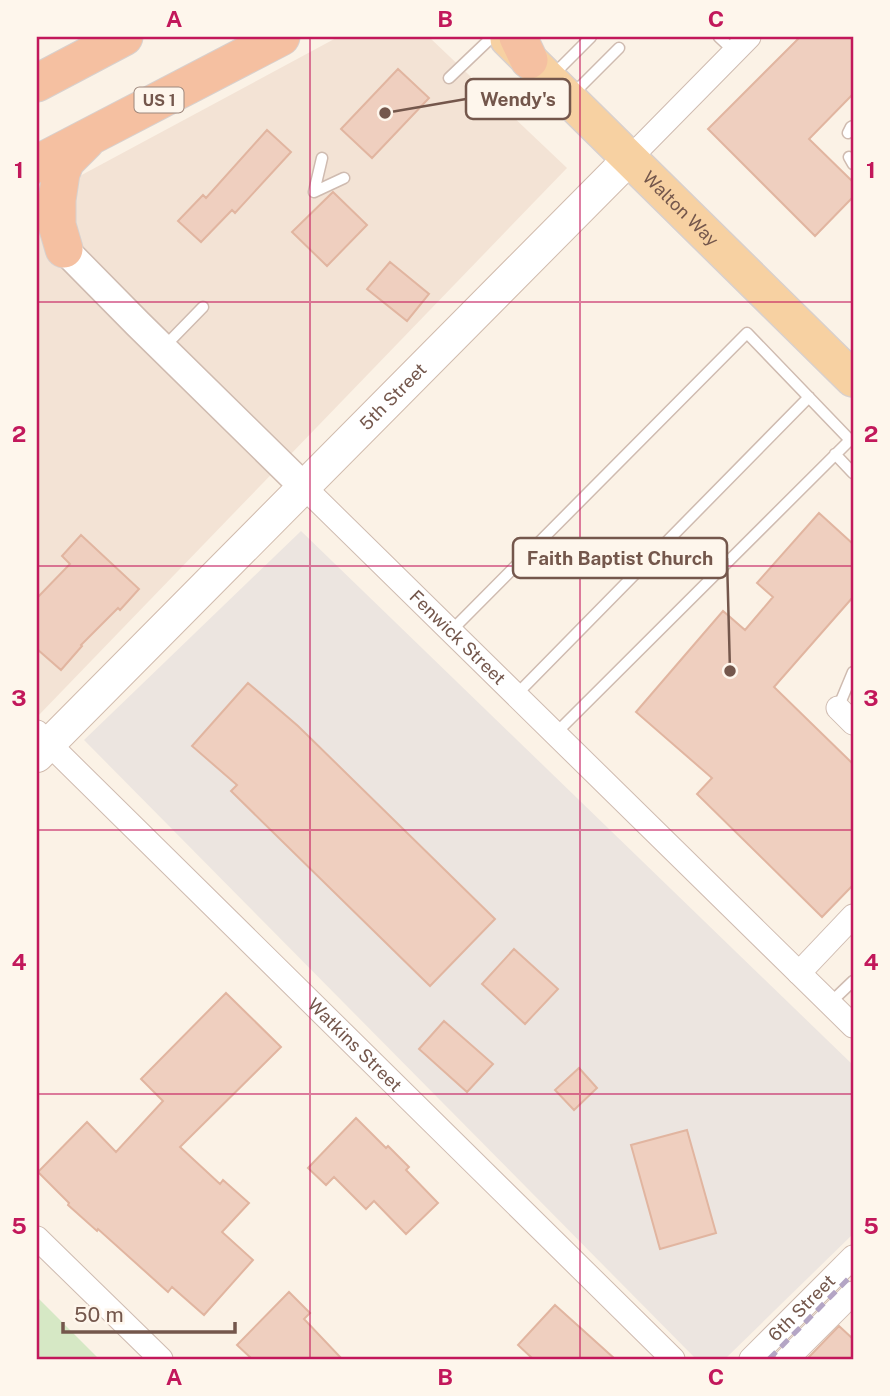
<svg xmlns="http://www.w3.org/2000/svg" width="890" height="1396" font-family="'Public Sans',sans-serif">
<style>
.residential{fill:#f3e3d5}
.industrial{fill:#ece5e0}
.green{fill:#d6e8c5}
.building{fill:#efcfbf;stroke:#e1b5a0;stroke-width:2}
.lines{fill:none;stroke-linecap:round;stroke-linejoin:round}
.service-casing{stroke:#cfbbb0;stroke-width:13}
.minor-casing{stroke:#cfbbb0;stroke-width:25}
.tertiary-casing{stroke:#cfbbb0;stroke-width:31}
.secondary-casing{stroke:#d1bbad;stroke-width:34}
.primary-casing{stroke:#d8d0cd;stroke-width:38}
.trunk-casing{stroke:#d8d0cd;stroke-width:39}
.service{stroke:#fff;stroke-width:10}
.minor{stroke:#fff;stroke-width:23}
.tertiary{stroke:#fff;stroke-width:28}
.secondary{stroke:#fff;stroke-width:32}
.primary{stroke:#f7d1a2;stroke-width:35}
.trunk{stroke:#f5c0a1;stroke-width:37}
.rail{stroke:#b4a5c5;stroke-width:5;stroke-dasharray:10 7;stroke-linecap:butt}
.grid{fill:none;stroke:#c2185b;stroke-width:2;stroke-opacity:0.55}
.labels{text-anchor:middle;stroke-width:5;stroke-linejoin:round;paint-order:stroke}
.shield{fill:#fef6ec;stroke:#9d877c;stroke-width:2}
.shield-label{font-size:16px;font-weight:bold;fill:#74574c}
.street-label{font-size:18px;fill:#74574c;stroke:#fef6ec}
.leader{fill:none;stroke:#74574c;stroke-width:2.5}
.callout-dot{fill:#74574c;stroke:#fef6ec;stroke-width:2.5}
.callout{fill:#fef6ec;stroke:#74574c;stroke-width:2.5}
.callout-label{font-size:19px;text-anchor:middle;font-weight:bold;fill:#74574c}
.neatline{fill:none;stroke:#c2185b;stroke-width:2.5}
.grid-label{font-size:23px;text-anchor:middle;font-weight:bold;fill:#c2185b}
</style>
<rect width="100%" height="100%" fill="#fbf2e6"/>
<path class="residential" d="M338,37H429L567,168L37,717V199Z"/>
<path class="industrial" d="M301,531L853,1065V1234L725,1359H696L84,740Z"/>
<path class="green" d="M37,1297L99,1359H37Z"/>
<path class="building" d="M800,37H853V94L809,139L853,182V197L815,236L708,129Z
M398,69L429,98L372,158L341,129Z
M267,130L291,152L235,213L232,210L201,242L178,221L203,195L206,198Z
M333,192L367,225L327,266L292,232Z
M390,262L429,294L407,321L367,289Z
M819,513L853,544V597L774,687L853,764V885L822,917L697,794L712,778L636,712L723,611L745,630L773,597L757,583Z
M81,535L139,589L120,610L118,608L81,645L82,646L61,670L37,649V598L70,564L62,556Z
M248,683L298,726L495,919L430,986L231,791L237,785L192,746Z
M514,949L558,989L525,1024L482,984Z
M226,993L281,1047L180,1147L220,1184L223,1180L249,1203L222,1232L253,1260L204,1315L172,1287L168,1292L98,1229L97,1231L68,1205L69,1203L38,1172L87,1122L116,1152L163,1101L141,1079Z
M444,1021L493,1064L467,1092L419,1049Z
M579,1068L597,1088L574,1110L555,1090Z
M356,1118L386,1148L388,1146L409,1167L406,1170L438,1203L406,1234L374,1201L366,1209L334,1177L326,1185L308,1168Z
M687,1130L716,1233L660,1249L631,1145Z
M289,1292L310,1313L304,1319L342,1359H252L237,1345Z
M555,1305L615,1359H533L518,1345Z
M839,1326L853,1339V1359H807Z"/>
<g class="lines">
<defs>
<path id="service" d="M719,37L735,52
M551,77L591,37
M449,78L492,37
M573,94L619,48
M848,133L851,127L853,126
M849,157L853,164
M314,192L322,158
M314,192L344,178
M163,348L203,307
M835,454L853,473
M451,631L747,333L850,440L555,734
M516,695L809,397
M838,708L853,672
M830,1003L853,981"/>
<g id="minor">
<path d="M629,159L749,37"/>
<path id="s1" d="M304,487L853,1026"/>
<path d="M838,708L853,723"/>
<path id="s2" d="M37,732L673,1359"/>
<path d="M799,973L853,916"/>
<path d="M37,1238L161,1359"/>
<path id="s3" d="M751,1359L853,1257"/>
<path d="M787,1359L853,1293"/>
</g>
<path id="tertiary" d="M64,249L138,324L304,487"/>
<g id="secondary">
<path id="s4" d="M37,756L629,159"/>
</g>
<g id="primary">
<path id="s5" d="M508,39L853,379"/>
</g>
<path id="trunk" d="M518,37L529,60
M37,83L124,37
M37,164L281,37
M64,249L57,225V200L61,173L66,161L86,141"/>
</defs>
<use href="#service" class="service-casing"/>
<use href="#minor" class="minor-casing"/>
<use href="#tertiary" class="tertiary-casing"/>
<use href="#secondary" class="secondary-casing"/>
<use href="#primary" class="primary-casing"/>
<use href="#trunk" class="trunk-casing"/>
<use href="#service" class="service"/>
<use href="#minor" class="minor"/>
<use href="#tertiary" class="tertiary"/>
<use href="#secondary" class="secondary"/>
<use href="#primary" class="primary"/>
<use href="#trunk" class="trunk"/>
<path class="rail" d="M769,1359L853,1274"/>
</g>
<path class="grid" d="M310,37V1359M580,37V1359M37,302H853M37,566H853M37,830H853M37,1094H853"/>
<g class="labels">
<rect class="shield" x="134.5" y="87.5" width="49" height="25" rx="5"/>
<g class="shield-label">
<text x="159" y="106">US 1</text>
</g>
<g class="street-label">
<text dy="6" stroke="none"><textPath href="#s5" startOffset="242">Walton Way</textPath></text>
<text dy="6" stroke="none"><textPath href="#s4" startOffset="506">5th Street</textPath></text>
<text dy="6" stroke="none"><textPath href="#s1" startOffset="215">Fenwick Street</textPath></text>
<text dy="6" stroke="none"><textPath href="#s2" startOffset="446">Watkins Street</textPath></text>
<text dy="6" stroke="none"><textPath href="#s3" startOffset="72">6th Street</textPath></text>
</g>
</g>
<path class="leader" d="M385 113L466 99M730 671L727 558"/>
<g class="callout-dot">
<circle cx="385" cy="113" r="7"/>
<circle cx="730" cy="671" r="7"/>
</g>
<g class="callout">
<rect x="466" y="79" width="104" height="40" rx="7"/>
<rect x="513" y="538" width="214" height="40" rx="7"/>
</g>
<g class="callout-label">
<text x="518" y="106">Wendy's</text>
<text x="620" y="565">Faith Baptist Church</text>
</g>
<rect width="890" height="1396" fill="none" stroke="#fef6ec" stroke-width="77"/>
<path d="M63 1322v10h172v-10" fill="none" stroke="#74574c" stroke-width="3.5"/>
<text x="74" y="1322" font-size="21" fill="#74574c" stroke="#fef6ec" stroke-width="5" paint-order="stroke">50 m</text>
<rect x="38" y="38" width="814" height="1320" class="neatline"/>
<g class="grid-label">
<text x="174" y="27">A</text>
<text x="445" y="27">B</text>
<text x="716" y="27">C</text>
<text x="19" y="178">1</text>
<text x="871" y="178">1</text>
<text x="19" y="442">2</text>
<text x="871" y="442">2</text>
<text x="19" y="706">3</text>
<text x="871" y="706">3</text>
<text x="19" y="970">4</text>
<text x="871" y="970">4</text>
<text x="19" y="1234">5</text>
<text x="871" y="1234">5</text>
<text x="174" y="1385">A</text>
<text x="445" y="1385">B</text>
<text x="716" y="1385">C</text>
</g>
</svg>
